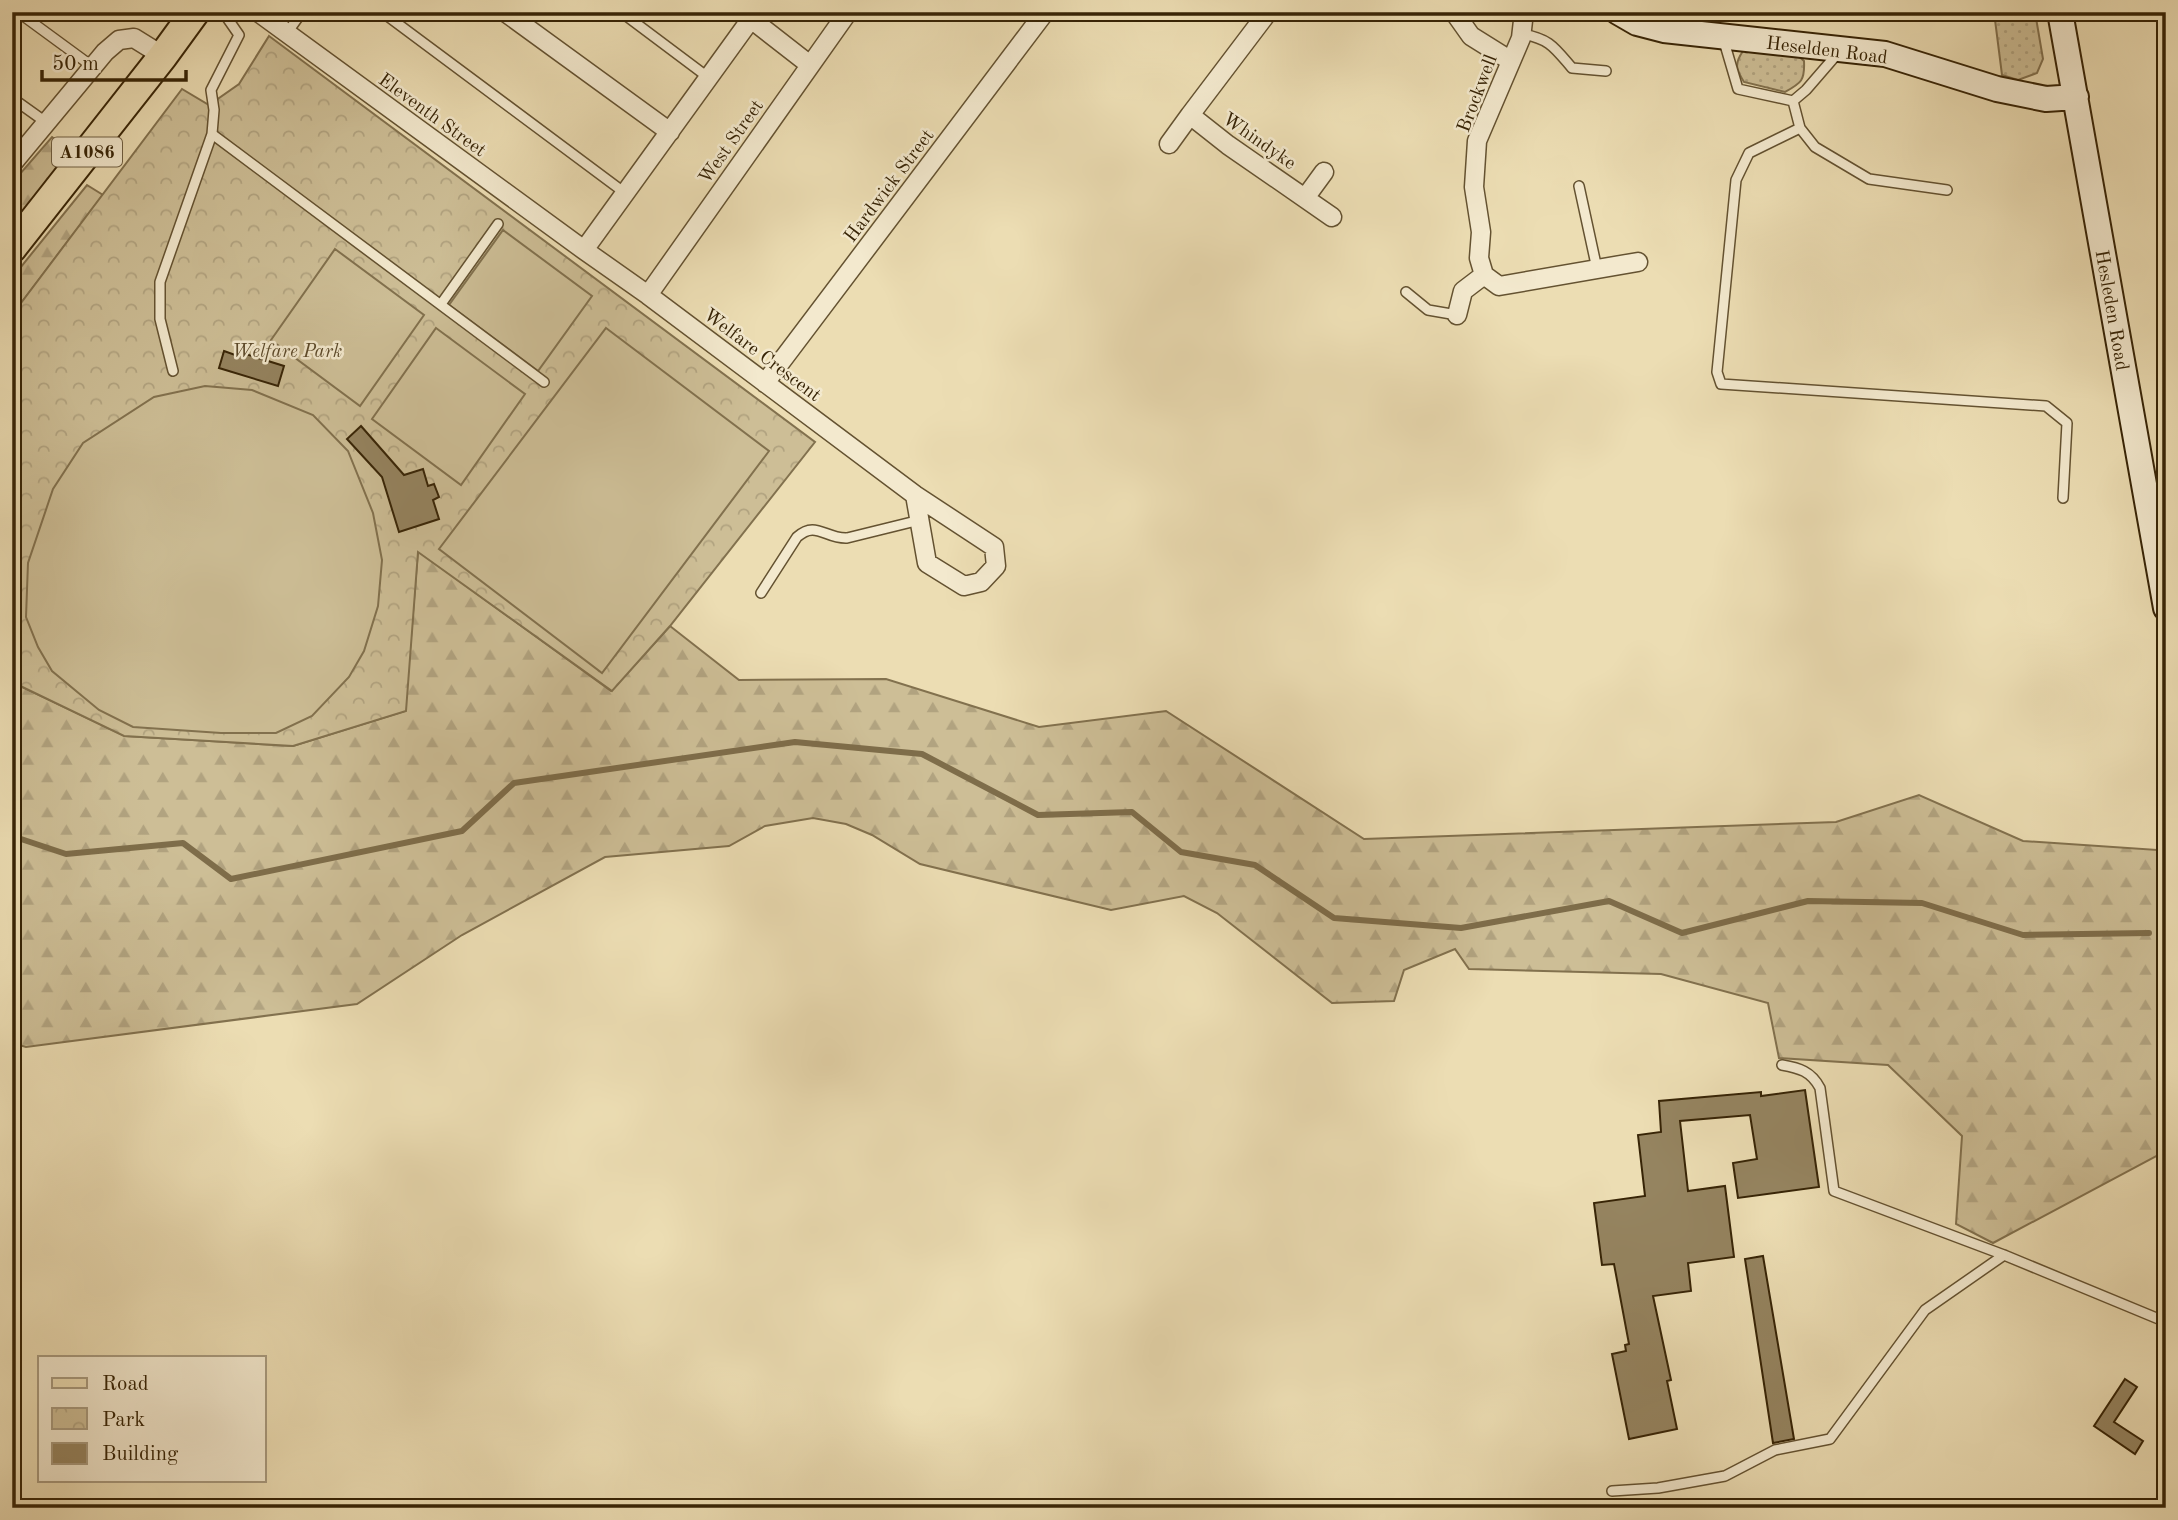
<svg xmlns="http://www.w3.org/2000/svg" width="2178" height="1520" font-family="'Old Standard TT',serif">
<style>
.grass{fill:url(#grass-dots);stroke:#82714e;stroke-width:2}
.forest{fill:url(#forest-firs);stroke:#82714e;stroke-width:2}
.park{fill:url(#park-crowns);stroke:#82714e;stroke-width:2}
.pitch{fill:#cdbe96;stroke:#82714e;stroke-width:2}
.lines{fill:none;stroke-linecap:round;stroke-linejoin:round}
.stream{stroke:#7e6d4a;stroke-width:6}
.building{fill:#958460;stroke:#372406;stroke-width:2}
.lane-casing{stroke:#645231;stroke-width:12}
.street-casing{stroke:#645231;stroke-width:21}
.secondary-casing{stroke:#372406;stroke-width:28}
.primary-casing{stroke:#372406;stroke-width:32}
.lane{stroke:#f3e9ce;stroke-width:9}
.street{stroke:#f3e9ce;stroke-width:18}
.secondary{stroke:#f3e9ce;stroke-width:24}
.primary{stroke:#ecddb3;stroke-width:28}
.labels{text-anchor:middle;stroke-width:5;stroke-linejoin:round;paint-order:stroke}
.shield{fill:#f3e9ce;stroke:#6f5f42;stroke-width:2}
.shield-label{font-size:18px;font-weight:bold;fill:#372406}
.street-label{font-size:19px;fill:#372406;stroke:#f3e9ce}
.park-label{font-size:19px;font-style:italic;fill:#5c4a2a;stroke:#f3e9ce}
</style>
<defs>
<pattern id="grass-dots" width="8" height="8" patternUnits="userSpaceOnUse" patternTransform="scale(1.75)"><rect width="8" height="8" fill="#cdbe96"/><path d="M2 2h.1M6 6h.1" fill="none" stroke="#b1a380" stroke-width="1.8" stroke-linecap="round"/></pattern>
<pattern id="forest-firs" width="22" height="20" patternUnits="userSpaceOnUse" patternTransform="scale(1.75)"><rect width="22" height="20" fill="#cdbe96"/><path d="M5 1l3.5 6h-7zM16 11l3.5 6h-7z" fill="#b1a380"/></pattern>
<pattern id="park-crowns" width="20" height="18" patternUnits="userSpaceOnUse" patternTransform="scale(1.75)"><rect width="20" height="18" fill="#cdbe96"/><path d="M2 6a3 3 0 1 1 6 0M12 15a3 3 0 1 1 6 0" fill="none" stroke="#b1a380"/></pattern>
</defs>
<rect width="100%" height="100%" fill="#ecddb3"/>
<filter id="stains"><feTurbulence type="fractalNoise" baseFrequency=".00286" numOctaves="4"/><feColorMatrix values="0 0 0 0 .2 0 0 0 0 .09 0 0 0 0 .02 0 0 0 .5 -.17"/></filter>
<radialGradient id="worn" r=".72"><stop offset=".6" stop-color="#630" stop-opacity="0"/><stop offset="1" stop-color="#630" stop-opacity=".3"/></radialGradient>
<path class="grass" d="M1994,12H2035L2043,59L2037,73L2018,80L2002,75Z
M1752,49L1795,53L1804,61C1805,81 1801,83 1785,92L1744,82C1736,69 1734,64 1743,51Z"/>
<path class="forest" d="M52,137L70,151L12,226V183Z
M87,185L103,195L12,315V278Z
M418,551L611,691L670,626L739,680L886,679L1039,727L1166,711L1364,839L1836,822L1919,795L2023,841L2157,850L2161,708L2166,706V1151L1993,1243L1956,1224L1962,1136L1888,1065L1779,1058L1768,1003L1661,974L1469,969L1455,949L1404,970L1394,1001L1332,1003L1217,913L1184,896L1111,910L920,864L872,835L846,824L813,818L765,826L729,846L605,857L462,935L357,1004L26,1047L12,1043V682L125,736L293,746L405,711Z"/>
<path class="park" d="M269,36L815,442L670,626L612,691L418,552L406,711L293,746L124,736L12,682V315L182,89L209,105L239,84Z"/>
<path class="pitch" d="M503,230L592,296L538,371L449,305Z
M335,249L424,315L360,406L271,340Z
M436,328L525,394L461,485L372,419Z
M606,328L769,451L602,673L439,549Z
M205,386L252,390L313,415L348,451L373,513L382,560L378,606L364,651L349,677L312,716L276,733H221L133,727L99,710L52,671L38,647L26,617L28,563L53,489L83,443L154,397Z"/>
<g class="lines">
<path class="stream" d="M12,836L66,854L183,843L231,879L462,831L514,783L795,742L922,754L1038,815L1132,812L1181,852L1255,865L1334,918L1461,928L1609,901L1682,933L1808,901L1922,903L2023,935L2149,933"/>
</g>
<path class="building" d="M224,351L235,355L236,351L284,366L278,386L219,368Z
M361,426L404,475L423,469L428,486L434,484L439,497L433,500L439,519L399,532L382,477L347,439Z
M1805,1090L1819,1187L1738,1198L1733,1163L1757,1159L1750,1115L1680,1121L1688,1191L1725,1186L1734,1257L1688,1263L1691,1291L1653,1296L1671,1380L1667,1381L1677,1429L1629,1439L1612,1354L1626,1351L1625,1345L1629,1344L1614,1264L1602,1265L1594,1203L1645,1196L1638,1135L1661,1132L1659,1101L1761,1092V1096Z
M1763,1256L1794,1439L1773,1443L1745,1259Z
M2125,1379L2137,1387L2114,1422L2143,1441L2135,1454L2094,1426Z"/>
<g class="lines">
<defs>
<path id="lane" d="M18,12L93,67
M382,12L625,193
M621,12L709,78
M287,33L302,12
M1522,34C1550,39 1554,47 1572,68L1606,71
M1723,38L1738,89L1793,101L1806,90L1838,53
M12,98L47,123
M1793,101L1800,128L1815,147L1869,179L1947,190
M1800,128L1749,153L1736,180L1717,372L1721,384L2046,406L2067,423L2063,498
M212,134L544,382
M1579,186L1597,269
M1406,292L1428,310L1457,315
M441,304L498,224
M173,371L160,319V282L212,134L214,110L211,90L239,35L223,12
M761,593L797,537C816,520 825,539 847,538L920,520
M1782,1065C1799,1068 1811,1071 1820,1088L1834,1191L2004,1255L2166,1322
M1612,1491L1658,1488L1725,1476L1775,1450L1830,1439L1925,1310L2004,1255"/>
<path id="street" d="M258,12L584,250L648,295L915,495L994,547L996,566L981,582L964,586L927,563L915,495
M505,12L670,132
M742,12L810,65
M1268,12L1190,115L1228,145L1332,217
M1454,12L1471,36L1511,61
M1524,12L1521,38L1477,141L1474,187L1481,232L1479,258L1484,275L1499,286L1638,262
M1169,144L1190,115
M12,164L105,52L119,40L134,38L163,56
M1305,198L1324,172
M584,250L756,12
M648,295L848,12
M1457,315L1463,291L1484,275
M765,383L1045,12"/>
<path id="secondary" d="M1618,12L1637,23L1664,30L1885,54L1997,89L2046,99L2076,97
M2060,12L2166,608"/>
<path id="primary" d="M12,248L163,56L195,12"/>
</defs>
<use href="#lane" class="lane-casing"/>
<use href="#street" class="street-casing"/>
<use href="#secondary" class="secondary-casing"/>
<use href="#primary" class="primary-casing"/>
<use href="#lane" class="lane"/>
<use href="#street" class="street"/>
<use href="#secondary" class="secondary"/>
<use href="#primary" class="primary"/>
</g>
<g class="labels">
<rect class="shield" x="52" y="137.5" width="70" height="29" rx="5"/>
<g class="shield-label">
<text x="87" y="158">A1086</text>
</g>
<g class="street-label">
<text transform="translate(1827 49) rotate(7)" y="7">Heselden Road</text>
<text transform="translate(1476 93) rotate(-69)" y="7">Brockwell</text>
<text transform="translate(433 114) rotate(36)" y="7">Eleventh Street</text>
<text transform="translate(1260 140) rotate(35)" y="7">Whindyke</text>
<text transform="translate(730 141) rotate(-55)" y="7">West Street</text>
<text transform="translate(888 185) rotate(-53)" y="7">Hardwick Street</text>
<text transform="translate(2113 310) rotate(80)" y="7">Hesleden Road</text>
<text transform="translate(763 354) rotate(37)" y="7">Welfare Crescent</text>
</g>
<g class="park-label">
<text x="287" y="357">Welfare Park</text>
</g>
</g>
<rect width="2178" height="1520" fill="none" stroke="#ecddb3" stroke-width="42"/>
<rect x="14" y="14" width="2150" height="1492" fill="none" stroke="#372406" stroke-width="3.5"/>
<rect x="21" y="21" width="2136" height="1478" fill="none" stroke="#372406" stroke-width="2"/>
<rect x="38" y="1356" width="228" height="126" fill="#f3e9ce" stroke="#a89a7e" stroke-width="2"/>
<rect x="52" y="1378" width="35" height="10" fill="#ecddb3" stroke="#a89a7e" stroke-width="2"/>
<text x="102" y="1390" font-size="21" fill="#372406">Road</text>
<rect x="52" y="1408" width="35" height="21" fill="url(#park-crowns)" stroke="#a89a7e" stroke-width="2"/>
<text x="102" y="1426" font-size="21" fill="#372406">Park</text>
<rect x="52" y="1443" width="35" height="21" fill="#958460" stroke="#a89a7e" stroke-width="2"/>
<text x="102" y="1460" font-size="21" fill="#372406">Building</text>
<path d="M42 70v10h144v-10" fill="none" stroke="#372406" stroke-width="3.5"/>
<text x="52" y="70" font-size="21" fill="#372406" stroke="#f3e9ce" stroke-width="5" paint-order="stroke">50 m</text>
<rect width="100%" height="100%" filter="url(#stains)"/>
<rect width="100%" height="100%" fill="url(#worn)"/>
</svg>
